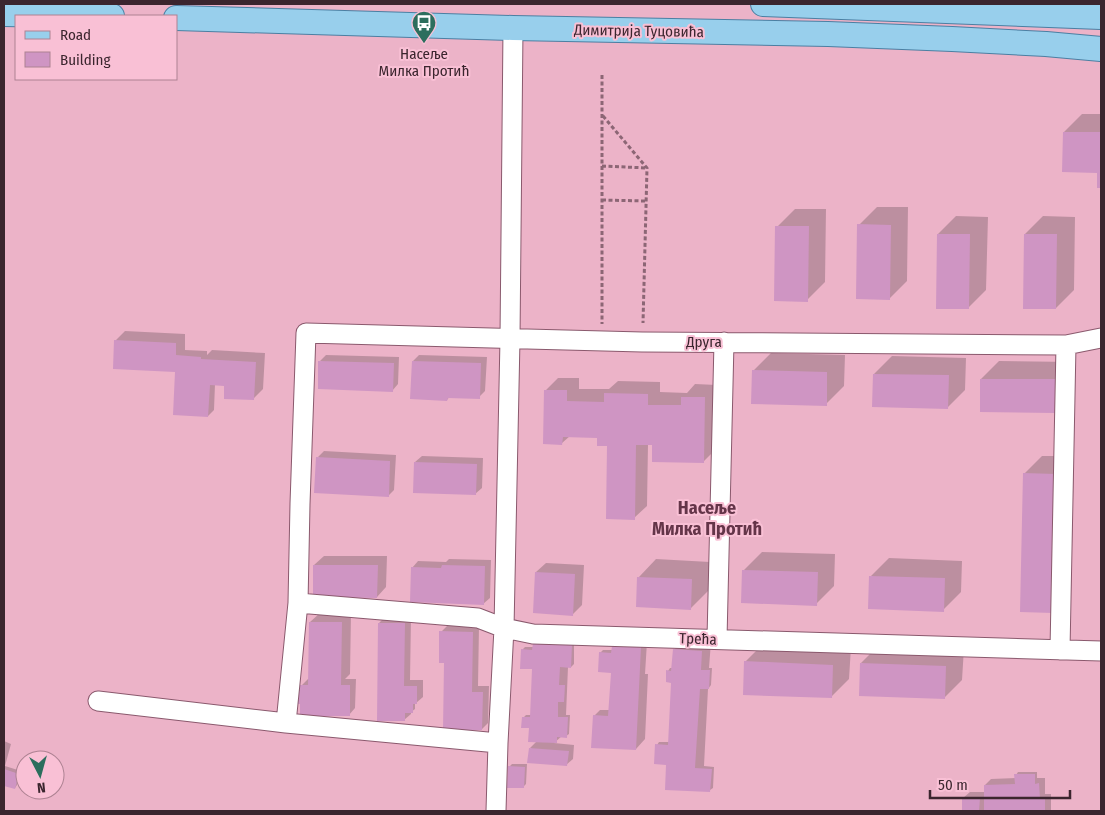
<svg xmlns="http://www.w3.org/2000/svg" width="1105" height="815" font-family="'Fira Sans Condensed',sans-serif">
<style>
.shadow{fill:#0003}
.building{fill:#cf95c3}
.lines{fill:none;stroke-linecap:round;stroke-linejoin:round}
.minor-casing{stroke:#8a596d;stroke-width:21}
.major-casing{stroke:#4b7fa2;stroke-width:26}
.path{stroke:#8c6675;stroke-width:3;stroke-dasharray:4 2.5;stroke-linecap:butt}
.minor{stroke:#fff;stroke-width:19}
.major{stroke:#98cfec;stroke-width:24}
.labels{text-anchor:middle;stroke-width:4;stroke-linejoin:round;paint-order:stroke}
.street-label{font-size:15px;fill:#3b252e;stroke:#f9c0d5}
.poi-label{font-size:15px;fill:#3b252e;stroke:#f9c0d5}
.quarter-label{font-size:18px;font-weight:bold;fill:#643549;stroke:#f9c0d5}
</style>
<rect width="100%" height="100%" fill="#ecb3c8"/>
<path class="shadow" d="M1082,114H1101V186H1098V171L1064,132Z
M877,207H908L907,281L889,299L859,225Z
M795,209H826L825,282L807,300L777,227Z
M956,216L988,217L986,290L968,308L938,234Z
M1043,216L1075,217L1074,290L1056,308L1025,234Z
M125,331L185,334V350L207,351V355L212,350L265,353L263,389L253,399L226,385L215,384L214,410L208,416L176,371L115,341Z
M771,353L845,355L844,386L826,404L753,371Z
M326,355L399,357L398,384L392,391L320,361Z
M419,355L487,357L485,391L479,397L450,396L447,400L413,361Z
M892,356L966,358L965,390L947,408L874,374Z
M999,361L1073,362L1072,393L1054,411L981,379Z
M558,378H579V389H609L618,381L660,382V392L687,393L695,384L717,385L716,449L703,462L653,444H648L647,506L634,518L609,445L598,436H570L562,443L546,390Z
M324,451L396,455L394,490L388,496L318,457Z
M422,456L483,458L482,488L475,494L415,462Z
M1042,456H1074L1071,593L1053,611L1024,474Z
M762,552L835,554L834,586L816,604L744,570Z
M324,556H387L386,587L377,597L314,565Z
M889,558L962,561L961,592L943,610L871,576Z
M449,559L491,560L490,598L483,604L412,568L418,561L446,562Z
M656,559L710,562L708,591L690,609L637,606L639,577Z
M546,563L584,565L582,605L572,615L536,572Z
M320,613H351L350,674L345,679H356L355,708L349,715L302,701L296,689H302V685L308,679H310V622Z
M385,617H411L410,680H423V697L416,703H415V709L411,712V714L404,720L379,623Z
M447,626H479L478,686H489L488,723L482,729L446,662L441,632Z
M619,640L647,642L645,674H648L645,739L636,749L594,716L600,710H610L612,670L600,653L603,650H613V647Z
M683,640L711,642L709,668H712L711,685L708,689L704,766L714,767L713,788L710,790L668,764L657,745L659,742H669L672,681L668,671L670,668H673L674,650Z
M574,642V664L571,667H568L566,715H570L569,734L566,736H562L554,743L574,745L573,759L566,765L530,748L537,741L530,727L523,718L526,715H531L533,668L522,650L525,647H534V644Z
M763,644L851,647L849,679L831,697L745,662Z
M879,645L964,648L962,680L944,698L861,663Z
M4,741L11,744L5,766L21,771L17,785L15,788L4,785Z
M512,764H527L526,784L523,787L509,767Z
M1018,772H1037V778H1045V794H1051V811H963V798L970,792H985V785L991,779L1016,778V775Z"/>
<path class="building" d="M1063,132H1101V188H1097V173L1062,172Z
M857,224L891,225L890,300L856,299Z
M775,226H809L808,302L774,301Z
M937,234H970L969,309H936Z
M1024,234H1057L1056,309H1023Z
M114,340L176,343V355L201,357V359L256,362L254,400L224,399V386L210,385L208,417L173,415L175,372L113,369Z
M318,361L394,363L393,392L318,389Z
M412,361L481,363L480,399L448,398L447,401L410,399Z
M752,370L827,372V406L751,404Z
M873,374L949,375L948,409L872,407Z
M980,379H1055V413L980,412Z
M544,390H567V401L604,402V393L648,394V405H681V397H705L704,463L652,462V445H636L635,520L606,519L607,446H597V438L563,437L562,445L543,444Z
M316,457L390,461L389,497L314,493Z
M414,462L477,464L476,495L413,493Z
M1023,473L1056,474L1053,613L1020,612Z
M313,565H378L377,598L313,597Z
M442,565L485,566L484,605L410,602L411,567L441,568Z
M742,570L818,572L817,606L741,603Z
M535,572L575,574L573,616L533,613Z
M869,576L945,578L944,612L868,609Z
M637,577L692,579L691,610L636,607Z
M309,622H342L341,685H350V716H300V704H291L292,691H300V685H308Z
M378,623H405L404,686H417V704H413V713H405V721H377Z
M439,631L473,632L472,692H483L482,730H443L444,663H439Z
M533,643L572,645L571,668L560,667L559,685H565L564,702H558V717H568L567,738L557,737V743L528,742L529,728H521L522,717H530L532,669H520L521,649L532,650Z
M612,646L641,647L636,750L591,748L593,715L608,716L611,673L598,672L599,652L611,653Z
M673,649L702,651L701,670H710L709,689H700L695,768L712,769L710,792L665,790L666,765L654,764L655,744L668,745L671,683L666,682V670L671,671Z
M744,661L833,665L832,698L743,695Z
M860,663L946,666L945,699L859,696Z
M529,748L569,751L567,766L527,763Z
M508,766L525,767L524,788H507Z
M4,769L19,774L15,789L4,786Z
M1014,774H1035V784L1039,783L1040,799H1045V811H984V785L1015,784Z
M962,797L980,798L979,811H962Z"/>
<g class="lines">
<defs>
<path id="minor" d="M298,603L478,618L504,628L533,634L1101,651
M717,639L724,342
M1060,650L1066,345
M98,701L286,723L498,743
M286,723L298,603L300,504L306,333L642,342L1066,345L1101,338
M496,811L498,743L504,628L510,339L513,28"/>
<path id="major" d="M763,4L1101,17
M4,14L112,16
M176,18L513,28L828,34L952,39L1046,44L1101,49"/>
</defs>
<use href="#minor" class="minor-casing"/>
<use href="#major" class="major-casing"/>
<path class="path" d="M602,75V324
M603,116L647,168L643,323
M602,166L647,168
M602,200L646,201"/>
<use href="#minor" class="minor"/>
<use href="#major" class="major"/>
</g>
<defs>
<symbol id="bus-pin" viewBox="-11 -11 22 30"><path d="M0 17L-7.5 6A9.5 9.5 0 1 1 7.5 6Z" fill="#2c6e5d" stroke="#f9c0d5"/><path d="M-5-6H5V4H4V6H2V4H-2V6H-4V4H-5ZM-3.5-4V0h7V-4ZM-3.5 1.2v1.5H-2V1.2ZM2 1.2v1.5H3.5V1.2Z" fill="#fff"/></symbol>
</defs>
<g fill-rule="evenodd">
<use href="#bus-pin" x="410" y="9" width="28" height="38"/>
</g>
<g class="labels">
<g class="street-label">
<text transform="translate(639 31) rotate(1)" y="5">Димитрија Туцовића</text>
<text x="704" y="347">Друга</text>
<text transform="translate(698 639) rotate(2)" y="5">Трећа</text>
</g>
<g class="poi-label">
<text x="424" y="59">Насеље<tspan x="424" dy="17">Милка Протић</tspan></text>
</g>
<g class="quarter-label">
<text x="707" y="514">Насеље<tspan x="707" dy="21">Милка Протић</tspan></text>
</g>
</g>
<rect width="1105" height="815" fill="none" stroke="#3b252e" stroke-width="10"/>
<rect x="15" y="15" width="162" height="65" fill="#f9c0d5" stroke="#ad8292"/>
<rect x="25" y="31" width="25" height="8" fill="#98cfec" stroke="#ad8292"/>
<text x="60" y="40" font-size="15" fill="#3b252e">Road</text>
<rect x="25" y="52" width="25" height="15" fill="#cf95c3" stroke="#ad8292"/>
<text x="60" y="65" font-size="15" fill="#3b252e">Building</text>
<g transform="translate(40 775) rotate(174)"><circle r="24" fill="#f9c0d5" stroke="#ad8292"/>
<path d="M0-4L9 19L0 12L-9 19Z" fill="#2c6e5d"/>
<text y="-8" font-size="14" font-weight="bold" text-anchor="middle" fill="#3b252e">N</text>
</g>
<path d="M930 790v8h140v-8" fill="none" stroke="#3b252e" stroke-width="2.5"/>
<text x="938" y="790" font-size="15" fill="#3b252e" stroke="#f9c0d5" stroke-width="4" paint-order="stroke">50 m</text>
</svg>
